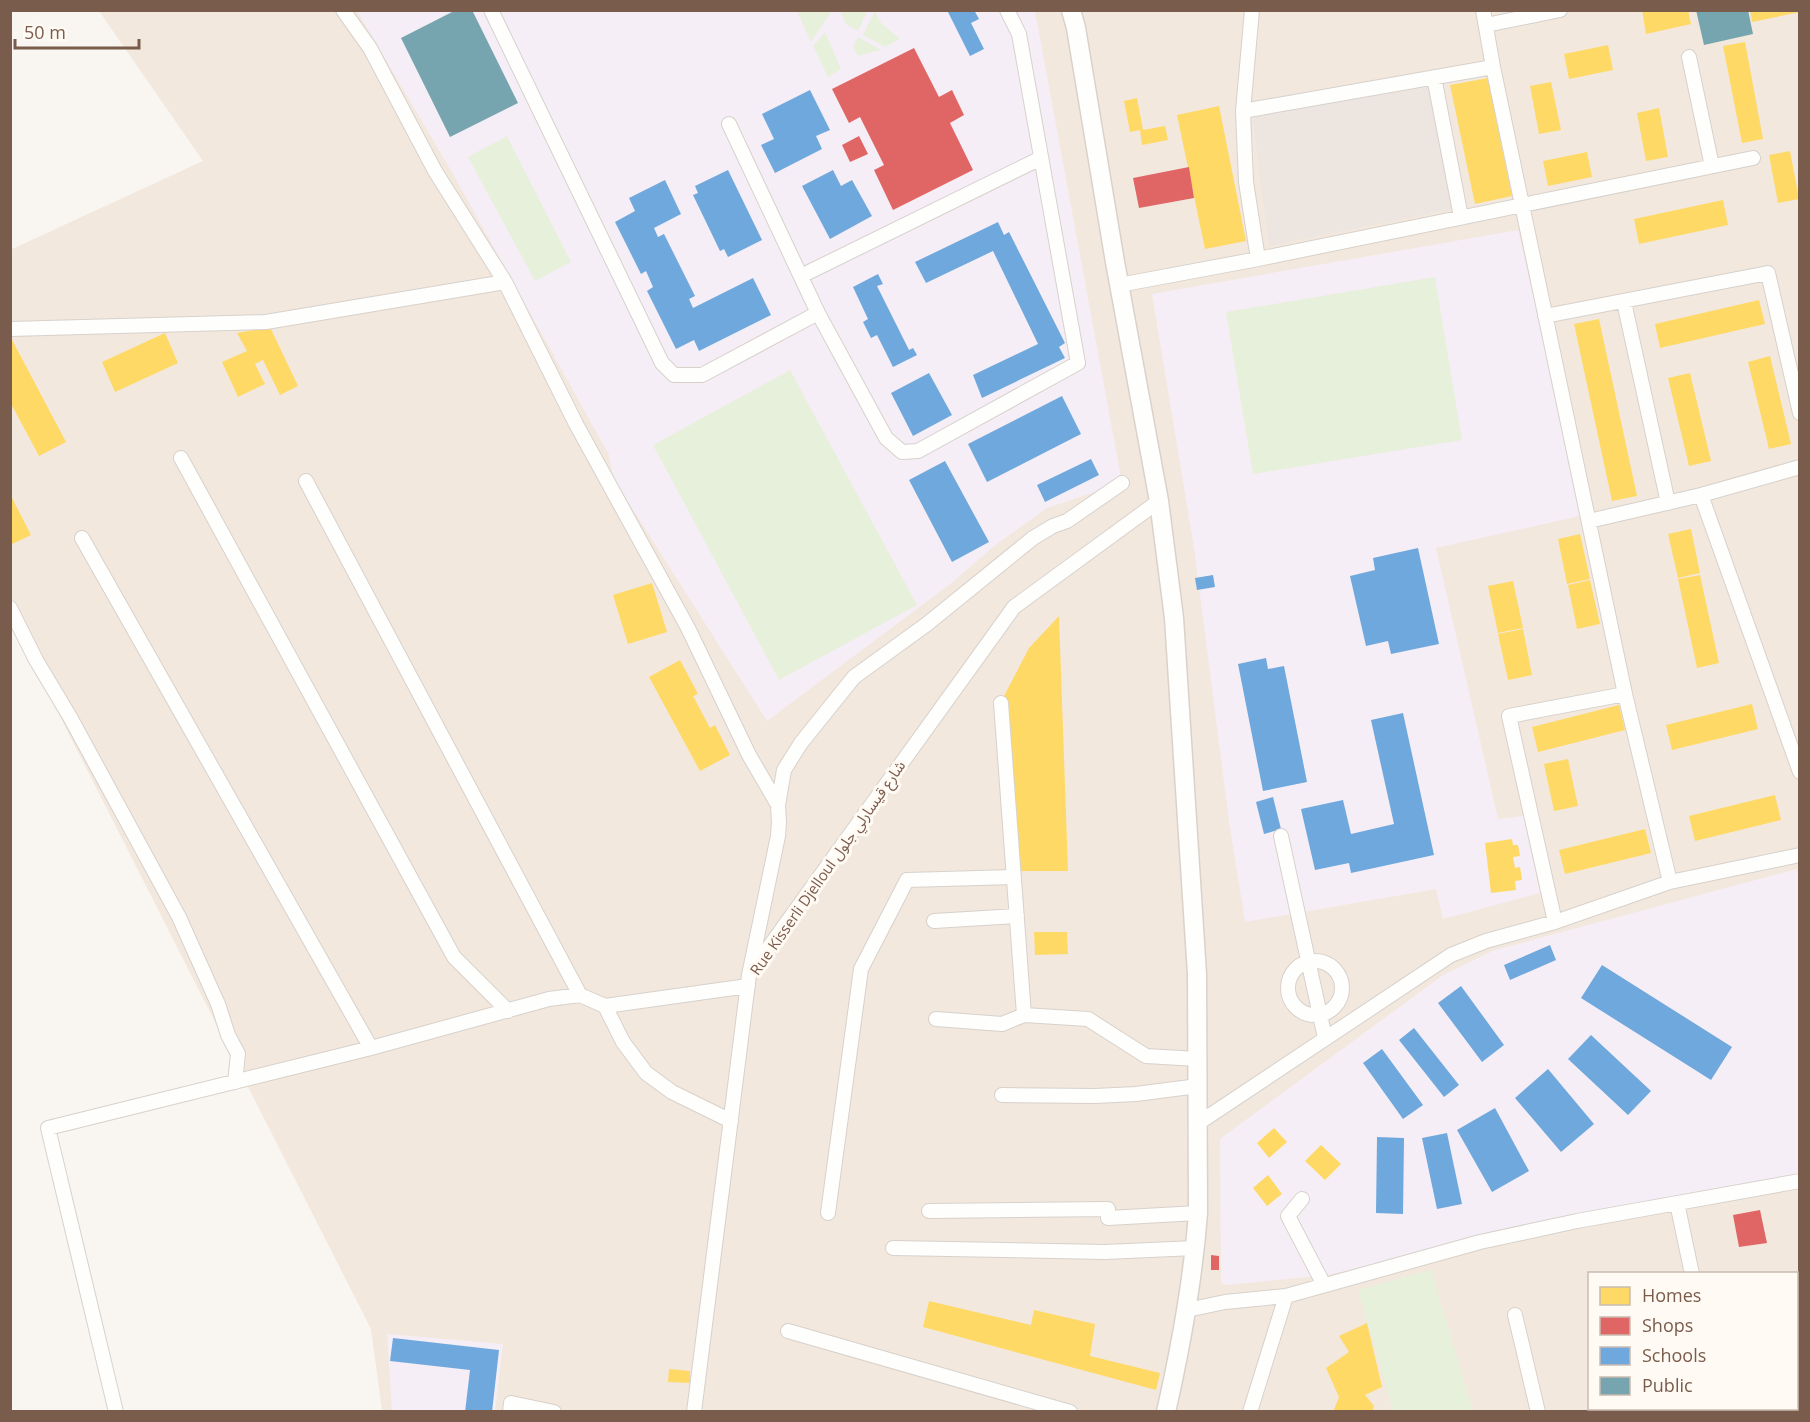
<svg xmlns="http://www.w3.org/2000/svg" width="1810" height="1422" font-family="'Open Sans','Noto Sans Arabic',sans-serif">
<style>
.residential{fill:#f2e8de;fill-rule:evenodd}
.industrial{fill:#ede5e0}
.education{fill:#f6eef6}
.green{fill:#e7f0db}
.homes{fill:#ffd966}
.shops{fill:#e06666}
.schools{fill:#6fa8dc}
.public{fill:#76a5af}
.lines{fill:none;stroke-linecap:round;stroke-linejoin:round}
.street-casing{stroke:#d7d1cb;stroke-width:16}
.secondary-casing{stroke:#d9d2cb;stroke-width:21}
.street{stroke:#fefefd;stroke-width:14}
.secondary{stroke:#fefefd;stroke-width:18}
.labels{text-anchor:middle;stroke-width:6;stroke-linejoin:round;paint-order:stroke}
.street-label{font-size:15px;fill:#7a5c4d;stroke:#fffaf3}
</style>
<rect width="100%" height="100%" fill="#f9f5f0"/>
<path class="residential" d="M99,11H1799V1411H382L371,1329L11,620L10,250L203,161ZM1590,1274H1796V1408H1590Z"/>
<path class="industrial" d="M1430,87L1452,209L1269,246L1252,116Z"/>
<path class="education" d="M357,11H1035L1122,483L1047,508L994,546L954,581L767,721L613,478L609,455L453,174Z
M1518,230L1584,515L1436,548L1498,819L1524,816L1540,893L1443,919L1436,889L1245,922L1229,821L1194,548L1152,294Z
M1797,869L1800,882L1799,1175L1476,1241L1328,1275L1228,1285L1221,1283L1220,1139L1443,975L1495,950Z
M387,1334L503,1344L495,1411H392Z"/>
<path class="green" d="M831,10L832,11L811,42L797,11Z
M840,11H867L858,31L846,24Z
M875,11L881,23L900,39L885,47L863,35Z
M825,32L841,69L828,77L813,46Z
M858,37L881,50L858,56L853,46Z
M507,136L571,262L535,281L468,157Z
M1435,277L1462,440L1253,474L1226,312Z
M790,370L917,605L779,680L653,445Z
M1431,1270L1473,1411H1393L1358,1290Z"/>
<path class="homes" d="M1642,10H1688L1691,24L1646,34Z
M1750,10H1800V12L1752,22Z
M1745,42L1763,139L1742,143L1723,46Z
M1608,45L1613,70L1569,79L1564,54Z
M1488,78L1512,196L1475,204L1450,85Z
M1551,82L1561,130L1539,134L1530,86Z
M1137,98L1143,130L1165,126L1168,140L1142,145L1140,130L1130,132L1124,101Z
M1219,106L1246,241L1205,249L1177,115Z
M1659,108L1668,157L1646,161L1637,113Z
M1790,151L1799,199L1778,203L1769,155Z
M1587,152L1592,177L1548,186L1543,161Z
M1723,200L1728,225L1639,244L1634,219Z
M1759,300L1765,324L1660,348L1655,324Z
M1599,319L1637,496L1612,501L1574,324Z
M270,327L298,386L280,395L263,360L255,364L265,384L238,397L222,362L247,351L237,333Z
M165,333L178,363L115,392L102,362Z
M10,336L66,442L39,456L10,402Z
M1770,356L1791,444L1769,449L1748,362Z
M1690,373L1711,461L1689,466L1668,378Z
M10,494L31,535L10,545Z
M1691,529L1700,573L1678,578L1668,534Z
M1580,534L1590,579L1567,584L1558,539Z
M1700,575L1719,663L1697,668L1678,579Z
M1590,580L1600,624L1577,629L1568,585Z
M1513,581L1523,628L1498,633L1488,586Z
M652,583L667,632L628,644L613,595Z
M1059,616L1068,871H1014L1003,698L1029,648Z
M1523,629L1532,675L1508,680L1498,634Z
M680,660L698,694L693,696L710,728L715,725L730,755L700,771L649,677Z
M1752,704L1758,729L1672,750L1666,725Z
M1619,705L1625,730L1538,752L1532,727Z
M1568,759L1578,806L1554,811L1544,764Z
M1775,795L1781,820L1695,841L1689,816Z
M1645,829L1651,853L1565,874L1559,850Z
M1512,839L1513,845H1518L1520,856L1513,857L1515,868L1520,867L1522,880L1515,881L1516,890L1491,893L1485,843Z
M1034,932H1067L1068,954L1035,955Z
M1274,1128L1287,1142L1269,1158L1257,1143Z
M1321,1145L1341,1164L1325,1180L1305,1161Z
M1268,1175L1282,1194L1267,1206L1253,1188Z
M929,1301L1031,1325L1034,1310L1095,1324L1090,1356L1160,1373L1156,1390L923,1327Z
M1367,1323L1382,1387L1365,1395L1374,1406L1372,1412H1333L1339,1397L1326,1368L1349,1352L1339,1336Z
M669,1369L690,1371V1383L668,1382Z"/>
<path class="shops" d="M914,48L939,97L952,90L964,115L950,123L973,170L893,210L874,170L884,165L860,117L849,123L832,89Z
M859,136L868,154L850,162L842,145Z
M1189,167L1194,198L1139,208L1133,178Z
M1760,1210L1767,1243L1739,1247L1733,1215Z
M1211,1255L1219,1256V1270H1211Z"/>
<path class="schools" d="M947,10H974L979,19L971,23L984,49L970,56Z
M810,90L830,130L816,136L822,149L775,173L761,145L774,139L762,114Z
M728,170L762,240L728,257L724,249L720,251L693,195L698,193L695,186Z
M833,170L841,186L852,180L872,216L830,239L802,186Z
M665,180L681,214L654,228L658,237L664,234L695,296L689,299L693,308L753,278L771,315L699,351L694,340L676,349L647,291L653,287L646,271L641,274L615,222L635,211L629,198Z
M998,222L1004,235L1009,232L1065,343L1059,347L1065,358L982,398L973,375L1038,344L993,251L926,283L915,262Z
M878,274L883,284L877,286L909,350L913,348L917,355L893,367L877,335L871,338L863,322L868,319L853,287Z
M929,373L952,415L913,436L891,393Z
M1062,396L1081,434L987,482L968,444Z
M1091,459L1099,475L1045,502L1037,485Z
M945,461L989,542L952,562L909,480Z
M1418,548L1439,644L1391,654L1388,641L1366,646L1350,576L1375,570L1373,558Z
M1213,575L1215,587L1197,590L1195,578Z
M1266,658L1268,669L1284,666L1307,782L1263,791L1238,664Z
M1403,713L1434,855L1351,873L1349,863L1315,870L1301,809L1343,800L1351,834L1394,824L1371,720Z
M1273,797L1281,829L1264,834L1256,802Z
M1550,945L1556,960L1510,980L1504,965Z
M1602,965L1732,1047L1711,1080L1581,998Z
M1461,986L1504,1045L1482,1062L1438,1003Z
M1414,1028L1459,1085L1444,1097L1399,1040Z
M1591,1035L1651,1091L1628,1115L1568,1059Z
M1382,1049L1423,1105L1403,1119L1363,1063Z
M1548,1069L1594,1124L1561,1152L1515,1098Z
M1495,1108L1529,1171L1492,1192L1457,1130Z
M1447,1133L1462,1204L1437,1209L1422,1138Z
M1377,1137L1404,1138L1403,1214L1376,1213Z
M393,1338L499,1350L492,1412H465L470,1370L390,1361Z"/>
<path class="public" d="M456,10H472L518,103L450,137L401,38Z
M1696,10H1748L1753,34L1704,45Z"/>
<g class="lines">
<defs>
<path id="street" d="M343,10L370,48L435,171L505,282L576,424L688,628L749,755L778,805L779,822L778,836L749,975
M491,10L662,363L674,375H702L818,313L886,438L902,452L918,451L1078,363L1019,34L1007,10
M1252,10L1243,111L1246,182L1258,259
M1483,10L1493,67L1625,694L1670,882
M1486,25L1560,10
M1689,57L1712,166
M1434,77L1461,217
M1243,111L1493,67
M729,124L818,313
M801,276L1041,158
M1119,285L1258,259L1753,158
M1624,302L1668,503
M1545,316L1768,273L1800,413
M10,329L266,322L505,282
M181,458L454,957L508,1011
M306,481L580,995
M1701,495L1800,467
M1589,521L1701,495L1800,772
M82,538L371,1048
M10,608L36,660L70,717L179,917L218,1004L228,1035L238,1054L235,1082
M1001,703L1024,1015
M778,805L784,770L801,743L854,677L927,624L1033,538L1053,526L1067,521L1122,483
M1281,836L1325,1038
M934,921L1017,916
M1555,922L1509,716L1625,694
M1288 988a27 27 0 1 1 54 0a27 27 0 1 1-54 0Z
M605,1006L748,986
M936,1019L1002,1024L1024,1015L1088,1019L1146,1056L1198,1059
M1002,1095L1095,1096L1136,1094L1198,1086
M1197,1124L1451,955L1486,941L1555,922L1670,882L1800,855
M1302,1199L1288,1216L1324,1285
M1677,1203L1692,1274
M929,1211L1108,1209V1218L1198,1213
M828,1213L861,969L907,880L1014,877
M893,1248L1105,1252L1195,1248
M1187,1310L1225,1302L1286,1296L1480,1242L1577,1221L1800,1181
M1515,1315L1538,1412
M788,1331L1070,1412
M1725,1408L1726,1412
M116,1412L48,1128L371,1048L549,999L580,995L605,1006L623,1042L646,1073L672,1092L731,1121
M510,1412L511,1403L554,1412
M694,1412L749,975L1014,607L1159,501
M1250,1412L1286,1296"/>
<path id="secondary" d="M1071,10L1076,28L1115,262L1159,501L1174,618L1197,974L1198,1213C1193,1280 1181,1346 1166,1412"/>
</defs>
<use href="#street" class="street-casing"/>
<use href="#secondary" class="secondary-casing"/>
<use href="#street" class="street"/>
<use href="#secondary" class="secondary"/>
</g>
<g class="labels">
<g class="street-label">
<text transform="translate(828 868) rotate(-55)" y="5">Rue Kisserli Djelloul شارع قيسارلي جلول</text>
</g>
</g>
<rect width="1810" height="1422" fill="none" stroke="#7a5c4d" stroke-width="24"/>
<rect x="1588" y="1272" width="210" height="138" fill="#fffaf3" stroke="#cabbb1" stroke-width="1.5"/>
<rect x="1600" y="1287" width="30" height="18" fill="#ffd966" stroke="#cabbb1" stroke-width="1.5"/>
<text x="1642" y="1302" font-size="18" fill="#7a5c4d">Homes</text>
<rect x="1600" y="1317" width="30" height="18" fill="#e06666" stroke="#cabbb1" stroke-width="1.5"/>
<text x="1642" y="1332" font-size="18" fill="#7a5c4d">Shops</text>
<rect x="1600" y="1347" width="30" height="18" fill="#6fa8dc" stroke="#cabbb1" stroke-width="1.5"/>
<text x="1642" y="1362" font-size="18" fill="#7a5c4d">Schools</text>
<rect x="1600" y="1377" width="30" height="18" fill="#76a5af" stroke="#cabbb1" stroke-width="1.5"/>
<text x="1642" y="1392" font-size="18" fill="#7a5c4d">Public</text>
<path d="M15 39v9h124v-9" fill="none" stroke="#7a5c4d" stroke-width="3"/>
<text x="24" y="39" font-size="18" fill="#7a5c4d" stroke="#fffaf3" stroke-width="4.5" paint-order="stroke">50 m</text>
</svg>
